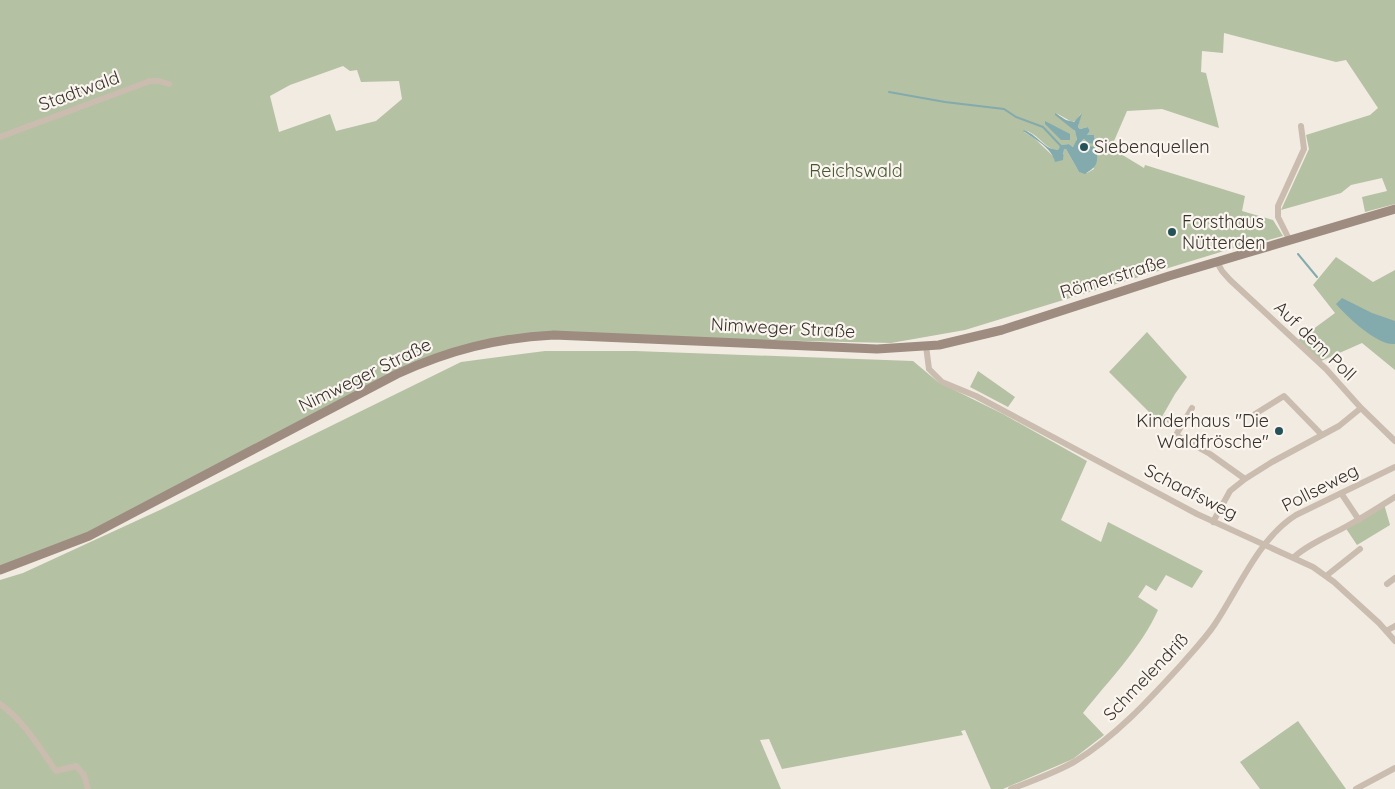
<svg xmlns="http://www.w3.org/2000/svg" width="1395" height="789" font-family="Quicksand,sans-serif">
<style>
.green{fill:#b5c1a3;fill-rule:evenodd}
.water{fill:#83aaad}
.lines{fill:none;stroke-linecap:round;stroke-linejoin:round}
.stream{stroke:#83aaad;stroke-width:2}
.minor{stroke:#cabcaf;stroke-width:6}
.secondary{stroke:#9e8c80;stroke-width:9}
.poi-dot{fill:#245258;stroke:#faf5ef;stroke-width:2}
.labels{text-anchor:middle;stroke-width:4.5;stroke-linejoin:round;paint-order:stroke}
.street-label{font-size:18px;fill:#39312c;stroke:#faf5ef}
.poi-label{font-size:18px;fill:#39312c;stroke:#faf5ef;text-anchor:start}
.park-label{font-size:18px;fill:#475632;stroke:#faf5ef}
</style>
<rect width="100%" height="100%" fill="#f2ebe2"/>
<path class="green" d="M0,0H1395V204L1365,212L1362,197L1387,191L1382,178L1351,185L1341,193L1281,210L1309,149L1306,135L1370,115L1378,108L1346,60L1336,62L1224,33L1223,53L1202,51L1201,72L1206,73L1219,128L1162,109L1127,111L1111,148L1144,168L1145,165L1245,196L1242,211L1273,220L1283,236L1250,245L1247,244L965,330L891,343L554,335L439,356L153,503L22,563L0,569ZM343,66L350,71L357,70L361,82L399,81L402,99L376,121L336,131L330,114L279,132L270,96L290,85ZM1056,113L1072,122L1077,120L1081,113L1078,127L1080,129L1088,127L1090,131L1087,135H1094L1096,143H1088L1084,139L1081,143V146L1086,147L1094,169L1087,173L1079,172L1066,149H1064V154L1054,160V157L1034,138L1024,132V130C1037,133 1042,145 1054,150L1059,149L1061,145L1069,144L1073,147C1085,133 1066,122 1056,113Z
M1336,257L1373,282L1395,270V370L1362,343L1319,362L1297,341L1335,313L1313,285Z
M1147,332L1187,377L1175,394L1159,422L1109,372Z
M545,351H635L913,361L938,382L1003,414L1087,461L1061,520L1101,542L1108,522L1203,571L1192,588L1166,575L1156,591L1146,585L1138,597L1158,610C1141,648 1109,680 1083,713L1104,735L1073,759L1003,789H991L965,730L961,731L963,735L782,769L769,739L760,740L781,789H0V580L23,573L162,509L461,362Z
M978,371L1015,397L1008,407L970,387Z
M1384,504L1390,525L1357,545L1345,527Z
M1298,721L1346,789H1260L1240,762Z"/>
<path class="water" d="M1055,113L1066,120L1074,122L1082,113L1078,127L1080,129L1088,127L1090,131L1087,135H1094L1096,144L1088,143L1084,139L1082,141L1080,145L1082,147L1087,146L1097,147C1097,164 1099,165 1085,174L1079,172L1066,149H1064L1063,160L1055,162C1052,148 1035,139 1023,131L1024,130C1037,134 1047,153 1059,149L1060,145L1069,144L1073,147L1077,139L1075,131L1055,115Z
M1045,121L1070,134V140H1061L1045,124Z
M1342,298L1372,313L1395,321V344C1378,346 1347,317 1336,304Z"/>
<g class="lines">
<path class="stream" d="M889,92L945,102L1004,109L1016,117L1043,127L1060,145
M1298,254L1317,277"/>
<path class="minor" d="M0,137L150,81H159L169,84
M1290,241L1278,217V206L1304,149L1301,126
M1217,262L1222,271L1230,280L1326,369L1361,408L1395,441
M926,346L929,369L942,382L976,396L1197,514L1313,567L1334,582L1379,623L1395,641
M1192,408L1176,435L1210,454L1245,479
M1255,414L1284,396L1322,435
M1166,418L1181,426
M1341,493L1359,520
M1213,522L1230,491L1245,479L1272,462L1339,426L1361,408
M1293,558C1308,544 1329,536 1347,526C1364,517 1379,507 1395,497
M1326,576L1360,549
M1387,584L1395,578
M1386,631L1395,626
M0,704C24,721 39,747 56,771L76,766L84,775L88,789
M1011,789C1032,781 1054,773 1074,762C1115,737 1149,700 1181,665C1192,652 1205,639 1215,624C1239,588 1259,538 1296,515L1395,467
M1356,789L1395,768"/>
<path class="secondary" d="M0,570L89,536L397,374C449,350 497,338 554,335L877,349L939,345L1002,330L1169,276L1395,209"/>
</g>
<g class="poi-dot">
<circle cx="1084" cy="147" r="5"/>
<circle cx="1172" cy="232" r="5"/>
<circle cx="1279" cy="431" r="5"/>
</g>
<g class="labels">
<g class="street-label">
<text transform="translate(79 91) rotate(-20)" y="6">Stadtwald</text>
<text transform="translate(1113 277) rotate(-17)" y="6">Römerstraße</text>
<text transform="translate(783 328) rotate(3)" y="6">Nimweger Straße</text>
<text transform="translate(1315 341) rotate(44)" y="6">Auf dem Poll</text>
<text transform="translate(365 375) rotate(-26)" y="6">Nimweger Straße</text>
<text transform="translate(1320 488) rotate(-27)" y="6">Pollseweg</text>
<text transform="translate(1191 492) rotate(27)" y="6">Schaafsweg</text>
<text transform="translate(1146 677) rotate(-46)" y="6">Schmelendriß</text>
</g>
<g class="poi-label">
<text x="1094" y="153">Siebenquellen</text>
<text x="1182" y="228">Forsthaus<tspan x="1182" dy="21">Nütterden</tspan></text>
<text x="1269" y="427" text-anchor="end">Kinderhaus "Die<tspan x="1269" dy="21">Waldfrösche"</tspan></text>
</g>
<g class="park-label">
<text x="856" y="177">Reichswald</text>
</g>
</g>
</svg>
